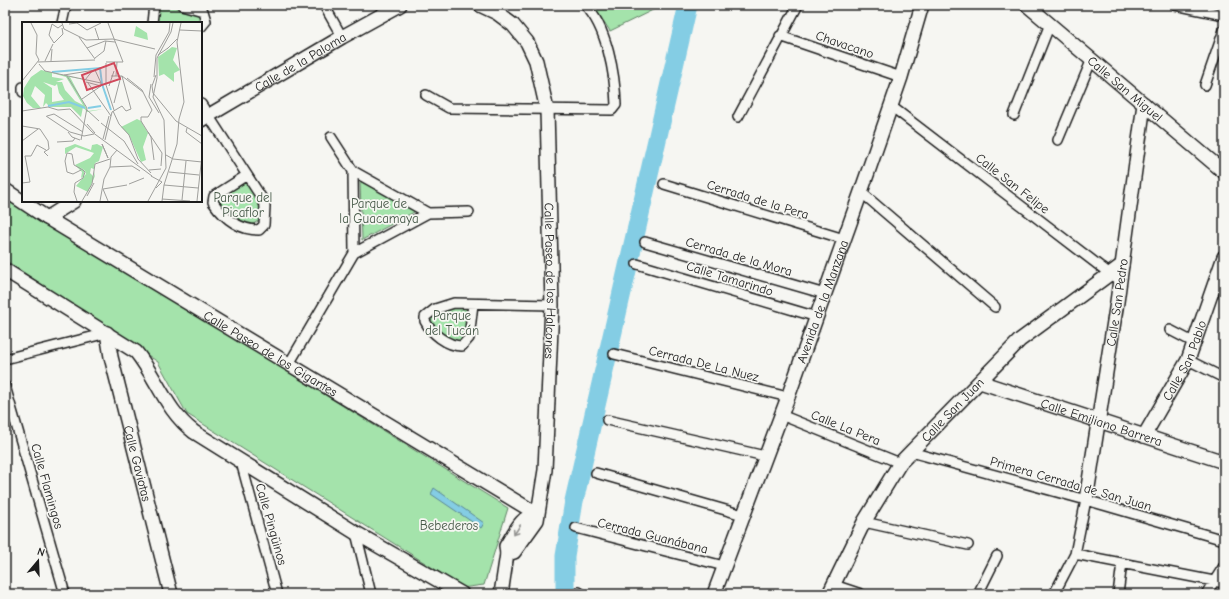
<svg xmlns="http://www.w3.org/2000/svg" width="1229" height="599" font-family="'Comic Neue',sans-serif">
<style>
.green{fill:#a4e3ab;stroke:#608064}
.water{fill:#84cde4;stroke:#5a8694}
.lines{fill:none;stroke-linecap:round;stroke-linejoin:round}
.river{stroke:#84cde4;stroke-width:19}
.street-casing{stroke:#1c1c1c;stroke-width:12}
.secondary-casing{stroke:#1c1c1c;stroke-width:16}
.street{stroke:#f6f6f2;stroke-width:9}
.secondary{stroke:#f6f6f2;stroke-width:13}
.oneway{stroke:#949492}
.labels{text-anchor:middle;stroke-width:3.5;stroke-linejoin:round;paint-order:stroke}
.street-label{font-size:13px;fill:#1c1c1c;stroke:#f6f6f2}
.park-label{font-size:13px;fill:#455847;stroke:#f6f6f2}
.inset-river{fill:none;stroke:#84cde4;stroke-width:2}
.inset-road{fill:none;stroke:#9f9f9c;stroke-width:1}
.view{fill:#d1495b;fill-opacity:0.15;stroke:#d1495b;stroke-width:2}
.inset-edge{fill:none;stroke:#1c1c1c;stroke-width:2}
</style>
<rect width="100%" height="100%" fill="#f6f6f2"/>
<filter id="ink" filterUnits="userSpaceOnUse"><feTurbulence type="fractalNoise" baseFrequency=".025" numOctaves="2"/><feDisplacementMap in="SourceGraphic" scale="8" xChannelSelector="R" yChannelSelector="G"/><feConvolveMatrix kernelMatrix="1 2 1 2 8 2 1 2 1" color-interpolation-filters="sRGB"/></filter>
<g filter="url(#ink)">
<path class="green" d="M157,5H178L202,11L201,23H154Z
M593,5H663L610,31Z
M360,181L416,211L362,240Z
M247,182L262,203L261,219L252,225C235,221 227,216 216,201L229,192Z
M5,197L508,508L484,585L461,588L441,573L187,414L158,362L5,260Z
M453,305L469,310L467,337L460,343L445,338L427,321L437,311Z"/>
<path class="water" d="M434,488L484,523L481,528L431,494Z"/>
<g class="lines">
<path class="river" d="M565,594V556L574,501L688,5"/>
<defs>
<path id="street" d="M182,5L203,11L206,21L201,27
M324,5L342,37
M1175,5L1224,15
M62,23L66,5
M152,23L154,5
M780,36L901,77
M1205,85L1224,30
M23,87V92
M426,95L449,108L612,110L616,105C615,74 607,27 585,5
M201,104L263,200L265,206L264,225L259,230C238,230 224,218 213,202L214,196L247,175
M891,106L1114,277
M1014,115L1050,24
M738,117L798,5
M331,137L353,171L428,213L469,212
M1058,140L1092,59
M664,184L844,239
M861,192L995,307
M645,242L825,294
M354,253L428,213
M637,264L817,317
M473,304L469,338L462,346C447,346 431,333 425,321V317L435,309L454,303L552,305
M1170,330L1195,343
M614,354L788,397
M5,359L107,333
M1188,360L1224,378
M289,364L354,253L353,171
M5,386L65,594
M781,415L900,463
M607,420L765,456
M911,452L1086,500L1224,540
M241,462L277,594
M596,473L743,515
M864,522L968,545
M576,528L724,566
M356,533L371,594
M1075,554L1224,583
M834,585L861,594
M579,592L582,594
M978,594L997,556
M1054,594L1075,554L1086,500
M1118,594L1122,563
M1206,594L1224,566"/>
<g id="secondary">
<path id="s1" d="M480,5L497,13L513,25L527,42L536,61L547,110L552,305L545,470L537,520L514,552L507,554"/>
<path id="s2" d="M1027,5L1224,172"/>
<path id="s3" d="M201,120L342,37L400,5"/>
<path id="s4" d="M5,190L47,218L537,514"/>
<path d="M47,218L74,201"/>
<path d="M5,270L136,352C157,378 166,411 194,432L356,533L462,594"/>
<path id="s5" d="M107,333L111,357L171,594"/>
<path id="s6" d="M980,382L1224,462"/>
<path id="s7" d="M1144,436L1188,360L1224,257"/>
<path id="s8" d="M1086,500L1117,302L1144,104"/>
<path d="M501,594L507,554L506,546C514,534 521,515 537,514"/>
<path id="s9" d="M714,594L788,397L861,192L901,77L922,5"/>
<path id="s10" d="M829,594L864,522L900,463L1020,340L1122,265"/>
</g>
</defs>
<use href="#street" class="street-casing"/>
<use href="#secondary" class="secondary-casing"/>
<use href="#street" class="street"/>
<use href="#secondary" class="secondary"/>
</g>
<defs><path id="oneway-shaft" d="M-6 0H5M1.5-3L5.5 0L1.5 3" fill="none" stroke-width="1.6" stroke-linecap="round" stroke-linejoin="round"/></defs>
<use class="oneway" href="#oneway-shaft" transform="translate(517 530) rotate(123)"/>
</g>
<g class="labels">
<g class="street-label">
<text transform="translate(845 44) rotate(19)" y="5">Chavacano</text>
<text dy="5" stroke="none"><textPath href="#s3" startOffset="115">Calle de la Paloma</textPath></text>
<text dy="5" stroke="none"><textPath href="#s2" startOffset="129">Calle San Miguel</textPath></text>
<text transform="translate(1013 183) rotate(38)" y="5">Calle San Felipe</text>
<text transform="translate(758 199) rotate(17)" y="5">Cerrada de la Pera</text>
<text transform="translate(739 256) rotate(16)" y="5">Cerrada de la Mora</text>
<text transform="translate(730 278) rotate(17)" y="5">Calle Tamarindo</text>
<text dy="5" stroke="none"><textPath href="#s1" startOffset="303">Calle Paseo de los Halcones</textPath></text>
<text dy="5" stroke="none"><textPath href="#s9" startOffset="312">Avenida de la Manzana</textPath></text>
<text dy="5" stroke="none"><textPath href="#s8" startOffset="200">Calle San Pedro</textPath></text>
<text dy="5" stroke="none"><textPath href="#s4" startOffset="312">Calle Paseo de los Gigantes</textPath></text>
<text dy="5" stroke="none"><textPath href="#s7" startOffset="86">Calle San Pablo</textPath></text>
<text transform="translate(704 363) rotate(14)" y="5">Cerrada De La Nuez</text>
<text dy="5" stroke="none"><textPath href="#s10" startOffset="224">Calle San Juan</textPath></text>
<text dy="5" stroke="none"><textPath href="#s6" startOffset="128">Calle Emiliano Barrera</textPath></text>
<text transform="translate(846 427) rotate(22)" y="5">Calle La Pera</text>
<text dy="5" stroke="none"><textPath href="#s5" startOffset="134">Calle Gaviotas</textPath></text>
<text transform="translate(1071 483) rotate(16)" y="5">Primera Cerrada de San Juan</text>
<text transform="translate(48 486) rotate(74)" y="5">Calle Flamingos</text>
<text transform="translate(272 524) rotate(74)" y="5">Calle Pingüinos</text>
<text transform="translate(653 535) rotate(14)" y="5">Cerrada Guanábana</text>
</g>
<g class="park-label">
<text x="243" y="202">Parque del<tspan x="243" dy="15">Picaflor</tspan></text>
<text x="379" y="208">Parque de<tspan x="379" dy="15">la Guacamaya</tspan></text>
<text x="452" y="320">Parque<tspan x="452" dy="15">del Tucán</tspan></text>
<text x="449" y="530">Bebederos</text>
</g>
</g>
<g transform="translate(22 22)">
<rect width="180" height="180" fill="#f6f6f2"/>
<path d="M114,4L125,11L126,18L112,14ZM150,25L155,26L151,38L158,48L152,51V60L142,52L137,54L136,35ZM19,48L78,61L48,55L66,89L82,87L65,90L61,85L59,95L49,85H28L24,81L21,85L23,73L13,64L9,74L19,86H11L5,81L1,74L2,66L9,55ZM30,51L44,55L61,83L53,79L43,68L40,60H34L42,57L30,55ZM21,60L33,64L35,62L37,71L42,78L30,80V66ZM115,97L119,99L126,111L121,125L124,138L119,140L107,113L99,105ZM53,122L69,128L70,123L75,122L81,125L77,139L73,141L72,147L69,146L68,151L72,155L73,149V154L62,179L66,170L54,164L64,152L63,149L58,145L62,149V154L59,156L60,150L53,143L68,136L72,131L54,125L43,132V126Z" fill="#a4e3ab" fill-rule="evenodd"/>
<path class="inset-river" d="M30,50L78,46L80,62L89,88M26,84L47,80L63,86M66,86L79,84"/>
<path class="inset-road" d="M40,1L42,7L64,18L91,17L133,27M30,2L27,13L32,21M30,2L36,6L40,3M47,2L55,1L65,8L79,1M73,6L77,18M158,8L180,9M57,15L73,37M32,21L41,12L40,6M65,26L83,19L93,20M145,27L155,17M136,33L146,26M73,36L82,29L84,19M23,39L31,22M29,39L30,27M16,40L73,38M84,40H101L86,1M84,41V63L92,88M17,42L23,49L79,61M42,53L73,48L79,61M134,53L130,64L131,71L154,99L180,114M45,54L65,86L59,118M89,54H100L121,70M94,54L95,40M132,55L134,33L147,10L148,1M105,56L120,68L130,88L126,95H119V99L129,115L132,138M63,58L71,48M0,59L17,38L14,32L15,13L9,1M64,60L79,64V61M66,61L89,94M129,62L127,75L137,91M87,64L92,49M60,77L79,64M92,81L99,54M65,88L77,99M0,89L26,85L36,88L48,87L70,110L130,154M91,89L97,102L107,113L116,137L129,151M24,94L48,110L62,114L72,112M25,94L32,92L61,110M79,101L102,119L116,142M65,102L73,111M0,104L18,107L26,119L27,127L22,130L26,134M165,106L164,110L180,122M46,110L50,115L58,118M126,110L140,131L139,144M81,117L87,94M83,118L90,90L100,84L104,89L109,87L100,54M0,119L16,107M35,120L51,119L53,116M144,133L151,137L180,140M3,134H9L15,123L24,128M86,136L80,122L86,136M88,145L110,144L118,149M127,148L139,147M147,150L177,153M129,154L140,160L134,166M0,161L8,160L3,134M107,162L122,156M142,163L176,166M81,167L105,163M81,167L86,179M65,174L72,161M140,177L168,179M160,178L164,139M55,179L52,170L53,161L61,156L63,150L61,148L52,143L50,132L45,131L43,139L45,150L51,152L59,148M60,179L70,162L73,142L88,137M78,179L82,157L88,145L89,135L95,128M126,179L144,146L142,98L131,75L135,56V36L149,10L151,1M140,179L142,163L155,122L157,97L162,80L155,20L159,1M175,179L180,133"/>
<path class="view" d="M92,41L98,57L65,68L60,53Z"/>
<rect width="180" height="180" class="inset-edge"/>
</g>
<rect width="1229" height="599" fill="none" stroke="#f6f6f2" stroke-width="20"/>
<rect x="10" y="10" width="1209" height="579" fill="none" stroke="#1c1c1c" stroke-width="1.5" filter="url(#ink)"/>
<g transform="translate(38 561) rotate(19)" stroke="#f6f6f2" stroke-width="3" paint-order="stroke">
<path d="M0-3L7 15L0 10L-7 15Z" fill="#1c1c1c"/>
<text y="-6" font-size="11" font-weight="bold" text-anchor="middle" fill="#1c1c1c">N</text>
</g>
</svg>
